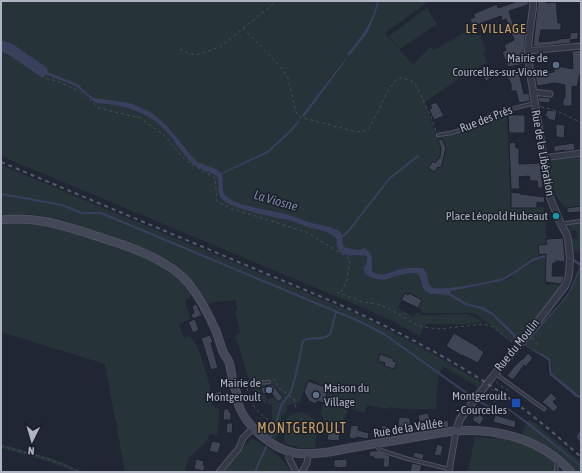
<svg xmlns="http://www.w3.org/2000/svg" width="582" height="473" font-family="'Asap Condensed',sans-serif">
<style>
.green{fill:#263439;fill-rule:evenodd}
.water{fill:#38405d}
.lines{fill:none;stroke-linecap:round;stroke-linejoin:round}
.stream{stroke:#38405d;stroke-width:2}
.river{stroke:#38405d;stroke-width:11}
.building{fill:#404556;stroke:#1c202c}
.service-casing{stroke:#4f5360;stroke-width:4.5}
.minor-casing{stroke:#4f5360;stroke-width:7}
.tertiary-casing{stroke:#4f5360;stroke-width:8}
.secondary-casing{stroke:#4f5360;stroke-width:9}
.path{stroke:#434f55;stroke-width:1;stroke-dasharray:3 3;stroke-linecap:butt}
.service{stroke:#353846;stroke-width:2.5}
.minor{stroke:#353846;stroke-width:5}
.tertiary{stroke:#353846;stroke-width:6}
.secondary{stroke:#434758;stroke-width:7}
.rail{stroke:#575c6c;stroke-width:2;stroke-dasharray:4 4;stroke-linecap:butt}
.service-dot{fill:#5c6f8a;stroke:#1a1e2a;stroke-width:1.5}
.culture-dot{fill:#0f9aa8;stroke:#1a1e2a;stroke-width:1.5}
.transit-dot{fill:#1a4fb4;stroke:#1a1e2a;stroke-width:1.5}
.labels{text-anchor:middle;stroke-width:3;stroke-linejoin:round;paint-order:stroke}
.poi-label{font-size:12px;fill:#afb3c2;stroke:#1a1e2a;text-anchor:end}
.street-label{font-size:12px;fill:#afb3c2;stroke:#1a1e2a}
.neighbourhood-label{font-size:13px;letter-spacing:1px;fill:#c9a263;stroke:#1a1e2a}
.water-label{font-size:13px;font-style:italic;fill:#7985a9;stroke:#1a1e2a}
.quarter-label{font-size:14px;letter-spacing:1px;fill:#c9a263;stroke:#1a1e2a}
</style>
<rect width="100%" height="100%" fill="#212635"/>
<path class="green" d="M1,1H377L376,9L366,31L347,54L368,32L377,9L379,2H385L388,1H429L385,33L413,65L430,47L434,50L474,27L477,36L480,35L486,51L483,52L487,63L470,71L425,102L435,133L438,138L457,134L475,128L493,118L507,113L511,208L544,207L547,244L538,245L539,256L519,268L508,276L500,279C489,281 439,293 431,286C428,283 427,275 426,271L418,267L399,270L386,275L377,274L372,271L371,268L372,263L362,248L358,250L344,247C341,242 344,234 339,231C332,226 318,225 309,222C302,220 294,216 286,214C272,210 234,206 225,195C221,189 225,181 222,174L268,153L292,131L300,121L299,120L287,133L267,151L221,173L216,169L197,162L166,125L151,113L94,98L91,96L83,88L46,72L31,61L29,64L39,72L73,85C82,90 87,99 96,103C121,105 145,110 164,129C174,139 181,153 191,162C197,168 208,172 216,175L218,178L219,191L220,196L271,216L289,220L309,227L329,233L336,238L337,248C343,253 348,256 356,256C360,256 363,255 367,256C368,262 365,265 364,271L387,279C396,275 409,272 418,274L420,278L422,285L436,295H448L465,305L480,309L492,315L518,341L514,342L510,341L476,314L470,313H426L421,312L422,310L418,308L421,299L409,294L408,295L405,293L398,308L414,317L416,312L422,315H430L465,314L472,316L483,322L468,324H426L420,336L390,320L352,303L1,156ZM344,59L346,60L307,113L302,115ZM442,139L446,149L443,161L434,172L428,168L433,161L435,163C442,155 442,150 438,140Z
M427,8L437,24L400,49L389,36Z
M581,157V206L566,208C552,194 551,184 548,165L554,160Z
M1,165L357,314C400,335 441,358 482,383L478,387L443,366L438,378L436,409C420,409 404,410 389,407L388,409L367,405L365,413L349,408L341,427L324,426L323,417L320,414L329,388L318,384L319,383L309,379C306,387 302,394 300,402L286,406L287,411L281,417V427L278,425L277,427L280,430V434L275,439L265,433C263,428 267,426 271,423L274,424V423L272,421V405L267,404L269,398L274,397L272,394H269L267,393L265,394L267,397L266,404C260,401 258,396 255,390H253L251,384H268L269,385L271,384L270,382H250L235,335L240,333L235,310H237L236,300L214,302L208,304L183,271L171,262L147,250L109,236L57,218L29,214L1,216Z
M20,222C55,224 88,237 121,249C139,256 158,262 174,274C181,279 186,289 192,295L185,300L190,319L179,324L184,338L190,336L198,348L204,366L210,387V393L212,406L219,409L218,426L217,435L210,434L206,442L189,458L184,472H125L105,364L1,332V225Z
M581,223V252L572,251V239L577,238L576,230L570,231L569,225Z
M542,258H546L545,284L549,285L551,283L564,284L520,339L493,313L483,307L466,303L450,293L451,291L509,279L520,270Z
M581,267V397L554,375L551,372L552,364L549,358L528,346L526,343L566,298L571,291Z
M298,412L308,414L315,420L317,432L315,448H300L287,444L284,441L287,417Z
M530,420L533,423L534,422L581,462V466L562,450L527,422Z
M526,423L581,467V472H577C560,453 545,445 522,435Z
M475,437L494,439L497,437L522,443L540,451L555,463V472H468Z
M252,438C268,448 281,455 291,472H223Z
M1,444L54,459L83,472H74L66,468L40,459L1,448Z"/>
<path class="water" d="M376,1H388L385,2H379L377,9L368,32L349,56L347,54C361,38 372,23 377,2Z
M345,59L346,60L307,113L304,117L302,115Z
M31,61C36,65 41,69 47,72C57,76 67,79 77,84C83,88 87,94 94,98L130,103L152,113L166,125L197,162L216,169L221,173L267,151L287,133L299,120L300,121L292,131L268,153L222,174C224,181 221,189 225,195C234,206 272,210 286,214C294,216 302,220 309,222C318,225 332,226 339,231C344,234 341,242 344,247L358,250L364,248C375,255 371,260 372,271C383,278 387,273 398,270C404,268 413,267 420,268C431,269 425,282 432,287C440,292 489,281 500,279C516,274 530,255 547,255L546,258C532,258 515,276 501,281L451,291L450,292V293L466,303L483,307L493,313L520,339L518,341L492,315L480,309L465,305L448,295L431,294L425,291L423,288L420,278L418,274C410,272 401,275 393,277C391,277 389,279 387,279C381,281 367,278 364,271C363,267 368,263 367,256C358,254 343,259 338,249C336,246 337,241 336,238C330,232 320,230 311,228C303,226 295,221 287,220C272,216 233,210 222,199C217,194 219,185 218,178L215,175C208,172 197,168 191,162C181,153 174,139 164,129C145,110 121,105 96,103L93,101L78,88L73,85L39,72L29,64Z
M572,258L581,263V267L571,291L566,298L526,344L528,346L549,358C552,362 551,367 551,372L554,375L581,397V399L575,396L550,375C548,370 550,365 548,360L523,344L563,300L569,292L580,266L572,261Z
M480,401L501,412L505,406C532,424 557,445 581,466V467L561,451L506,408L502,413L495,411L480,403Z"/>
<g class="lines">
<path class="stream" d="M1,194L62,205L82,213H101L361,322L384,334L468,394
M341,237L347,233L389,179L418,156
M581,431L578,437L579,439L581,441
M271,436C276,426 278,416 281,406C283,401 288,398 290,393C297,376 299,358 303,341C311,335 322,342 330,334L336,312
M255,472L266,447"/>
<path class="river" d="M1,46L10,49L42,71"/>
</g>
<path class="building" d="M518,1H528V5L509,11L513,24L526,25L524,51L525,64L508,67L502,52L506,50L504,45L514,40L506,19L502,21L501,16L482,23L478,25V26L473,28L470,19L475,17L473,14L497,4L498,8Z
M538,1H545L547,3L556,2L558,23H561V30H541L539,42L558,40V39L570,38V33L578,32V39L570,40L571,43L533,47L537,9Z
M581,50V74H580L577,87L572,86V106H563V98H565V85L555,83L537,86L535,75L554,72L553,61L558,60V66L573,69L572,51Z
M489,68L494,76L486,81L481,73Z
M519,72L524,94L529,93L530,101L519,103L516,91H511V84L507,76Z
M538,97L550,98V103L539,102Z
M436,102L440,108L444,116L434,120L429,109L432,108L430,105Z
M547,110L557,111L555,121L547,119L548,117H545Z
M508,115H525V133H509Z
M556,124L565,125L564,138L556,137Z
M442,139L446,148L441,168L438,167L434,172L428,168L433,161L435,163L440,157L441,148L438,140Z
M515,142L516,148H519V164L540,163L543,188H538L537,181H530L529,176L519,177L520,189H511L509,143Z
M574,143L575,150L565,151L564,150L554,152V146Z
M511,192L520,193V194L545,197L544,203L537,202V208H511Z
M581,206V212L567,213V208Z
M563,238L565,257V262L556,261L555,264L553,263L552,276H564V278L561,284L545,282L546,254L539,255L538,245L547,244L546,239Z
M405,293L408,295L409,293L422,300L418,308L401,300Z
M196,304L202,315L193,319L191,314L194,313L192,306Z
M195,319L199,330L193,333L188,322Z
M454,333L478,347V348L484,352L478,363L462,355V356L446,346Z
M210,335L213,342L211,343L218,368L211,370L201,338Z
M528,353L533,358L525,367L524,365L513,380L507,376L515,365V366L522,359H523Z
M380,354L394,359L393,361L397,362L394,369L384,366L385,363L378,361Z
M308,381L329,388L324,403L317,401L316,404L309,401L304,392Z
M272,384L283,398L278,402L272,394L266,393L263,394L261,388Z
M221,391L224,401L215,403L213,393Z
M491,391L499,397L495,403L487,397Z
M551,393L557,398L553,402L558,407L554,412L542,402Z
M224,409H229V412H231V420H223Z
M428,413L430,420L419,422L418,415Z
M479,414L484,418L480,425L472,420L475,415L477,417Z
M495,415L516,421L515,428L493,422Z
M399,417L410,418V426H405V427H398Z
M448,420L449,427L440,428L439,422Z
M227,423H233L232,433H226Z
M351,425L359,426L358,430L369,433L368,439L356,437V439L349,438Z
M382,425L389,427L388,434L380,433Z
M328,432L340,433L339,441L327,440Z
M212,441L221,443L218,453L209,451Z
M437,444L443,446L441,456L434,455Z
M370,451H378L390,456L389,467H383L384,459H374V457L369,456Z
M414,452L424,454L423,460L413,457Z
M196,459L204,461L203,465H205L204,471L194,469Z
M347,459V467L337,468V467H334V460Z
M412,463L422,465L420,472H410Z"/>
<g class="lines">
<defs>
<path id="service" d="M438,135L451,133L470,127L493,114L534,103
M561,224L581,221
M496,374L544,409
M246,383L269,382
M375,444L380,450L408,459L449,469
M556,472L557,461"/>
<path id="minor" d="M528,51L581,46
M533,92L550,94
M543,158L581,153
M290,451L289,458L296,472
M219,472L239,448L243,438L253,428
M302,472L307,463L308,454
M449,472L456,431"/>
<path id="tertiary" d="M456,431L460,419L489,381L528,334L565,286L568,279L569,274L570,257L568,240L567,235L561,224L550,198L530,72L528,51L529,37L533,8V1"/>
<path id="secondary" d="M1,220C38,216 62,225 96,236C125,245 169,259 189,284C200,298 209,315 216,331C219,339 221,347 224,354C226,357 228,359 229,362C231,369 232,376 233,383C234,387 236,390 237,394C238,398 237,402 239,406C247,427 273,449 295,453C307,455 318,453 329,452C354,447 379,443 404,439C421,436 438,433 455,431C498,428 541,439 571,472"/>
</defs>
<use href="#service" class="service-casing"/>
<use href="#minor" class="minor-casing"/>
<use href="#tertiary" class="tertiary-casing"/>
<use href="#secondary" class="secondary-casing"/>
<path class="path" d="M243,28L281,67L288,78L296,112L298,116L303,118L357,132L364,131L368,130L380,108L387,92L395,81L401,78L410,80L416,85L431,117L436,131
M180,49L188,53L196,55L220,47L277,1
M1,50L15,55L43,77L59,82L75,89L82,93L99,108L140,118L164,135L185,160L215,178L217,202L233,209L306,232L350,259L347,279L341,293
M541,107C558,110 566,115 581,123
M337,292L362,302L378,304L388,308L415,324L423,327L439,329L484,324L493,327L513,343
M532,338L540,347
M273,380L274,379L278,387L294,399L296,408
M496,382L509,391
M247,388C252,411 264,417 282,429
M491,389L505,399
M1,446C28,453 55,460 80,472"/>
<use href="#service" class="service"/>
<use href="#minor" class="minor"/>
<use href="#tertiary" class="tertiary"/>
<use href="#secondary" class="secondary"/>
<path class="rail" d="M1,162L336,303C392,328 446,356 497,390C527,410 554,433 581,457"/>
</g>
<g class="service-dot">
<circle cx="556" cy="65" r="4"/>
<circle cx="269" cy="390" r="4"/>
<circle cx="316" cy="395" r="4"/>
</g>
<circle class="culture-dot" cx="556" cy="216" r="4"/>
<rect class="transit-dot" x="511" y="398" width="10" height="10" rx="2"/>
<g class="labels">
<g class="poi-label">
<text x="548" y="62">Mairie de<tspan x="548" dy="14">Courcelles-sur-Viosne</tspan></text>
<text x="548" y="220">Place Léopold Hubeaut</text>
<text x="261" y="387">Mairie de<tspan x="261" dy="14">Montgeroult</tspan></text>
<text x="324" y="392" text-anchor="start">Maison du<tspan x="324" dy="14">Village</tspan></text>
<text x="507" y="400">Montgeroult<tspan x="507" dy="14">- Courcelles</tspan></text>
</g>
<g class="street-label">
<text transform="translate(486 119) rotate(-21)" y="4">Rue des Prés</text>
<text transform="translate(543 153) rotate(80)" y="4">Rue de la Libération</text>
<text transform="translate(517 345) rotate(-51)" y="4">Rue du Moulin</text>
<text transform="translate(408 428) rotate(-9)" y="4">Rue de la Vallée</text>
</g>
<g class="neighbourhood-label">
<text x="496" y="33">LE VILLAGE</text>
</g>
<g class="water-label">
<text transform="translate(276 200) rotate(16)" y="5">La Viosne</text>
</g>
<g class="quarter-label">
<text x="302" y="433">MONTGEROULT</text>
</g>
</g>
<rect width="582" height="473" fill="none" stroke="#afb3c2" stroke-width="4"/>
<g transform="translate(32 441) rotate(185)" stroke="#1a1e2a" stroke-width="3" paint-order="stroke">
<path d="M0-3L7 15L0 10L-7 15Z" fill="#afb3c2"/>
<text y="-6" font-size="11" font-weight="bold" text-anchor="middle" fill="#afb3c2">N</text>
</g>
</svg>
